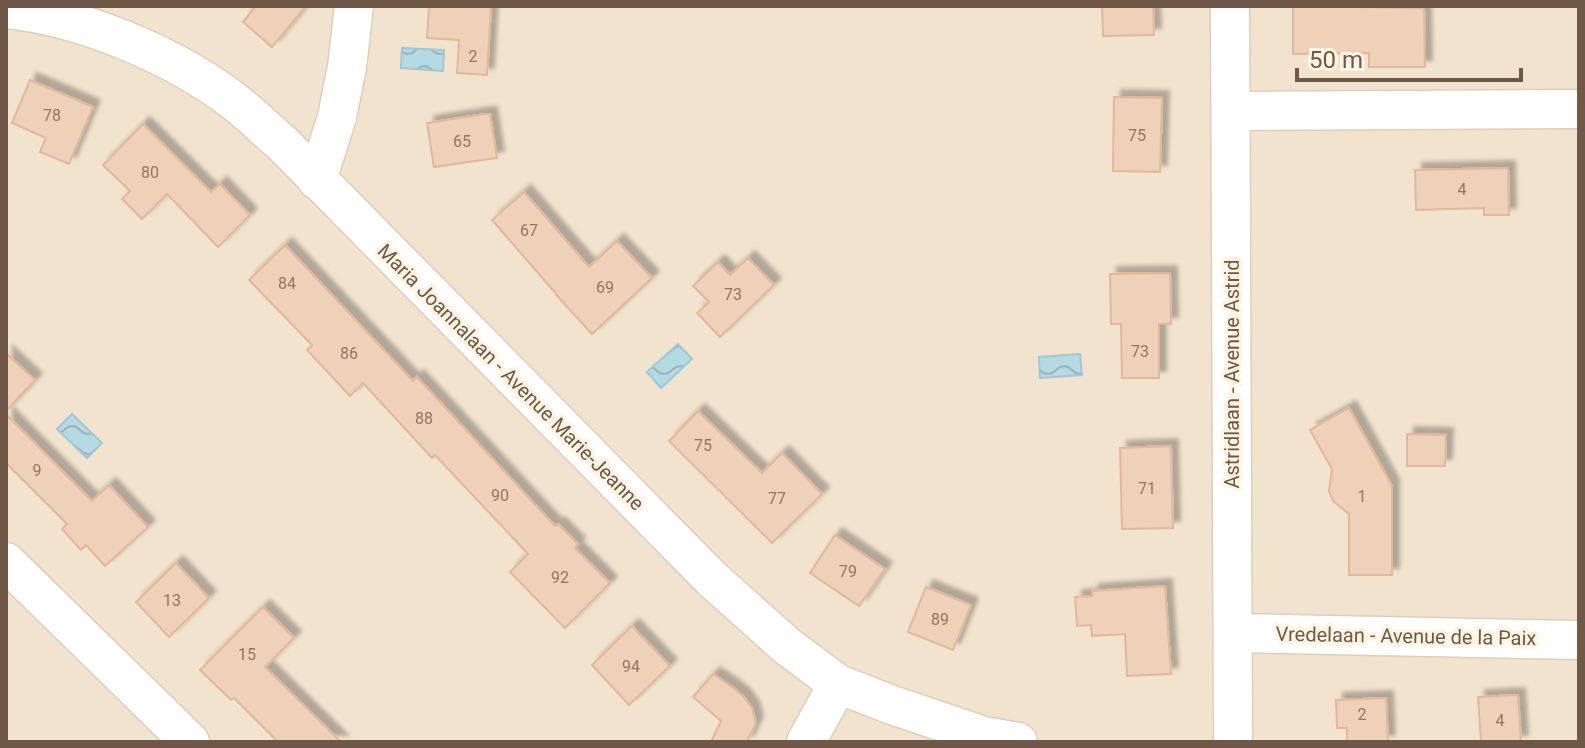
<svg xmlns="http://www.w3.org/2000/svg" width="1585" height="748" font-family="Roboto,sans-serif">
<style>
.residential{fill:#f2e3ce}
.water{fill:url(#water-waves);stroke:#9cc9d4;stroke-width:2}
.building{fill:#efd0b8;stroke:#e1b89a;stroke-width:2;filter:url(#shadow)}
.lines{fill:none;stroke-linecap:round;stroke-linejoin:round}
.minor-casing{stroke:#decebc;stroke-width:41}
.minor{stroke:#fff;stroke-width:38}
.labels{text-anchor:middle;stroke-width:7;stroke-linejoin:round;paint-order:stroke}
.number-label{font-size:16px;fill:#907665}
.street-label{font-size:20px;fill:#705849;stroke:#fef5e5}
</style>
<defs>
<pattern id="water-waves" width="16" height="10" patternUnits="userSpaceOnUse" patternTransform="scale(2)"><rect width="16" height="10" fill="#b6dae3"/><path d="M0 5q4-4 8 0t8 0" fill="none" stroke="#98b4ba"/></pattern>
<filter id="shadow"><feDropShadow dx="7" dy="-7" stdDeviation="2" flood-color="#0004"/></filter>
</defs>
<rect width="100%" height="100%" fill="#fbf1df"/>
<path class="residential" d="M6,6H1579V742H6Z"/>
<path class="water" d="M402,48L444,50L443,71L401,68Z
M678,344L692,359L661,388L647,372Z
M1080,354L1082,375L1040,378L1039,357Z
M72,414L102,443L87,458L57,429Z"/>
<path class="building" d="M256,6H306L272,47L243,22Z
M429,6H491L487,75L457,73L459,40L427,38Z
M1102,6H1153L1154,35L1103,36Z
M1293,6L1424,8L1425,67H1369V53L1293,54Z
M30,80L93,107L69,164L40,152L46,138L12,123Z
M1114,97L1162,98L1160,172L1113,171Z
M485,114H490L497,158L434,167L427,123Z
M143,124L211,192L220,184L250,215L218,247L167,194L142,219L122,199L130,191L103,165Z
M1508,168L1509,215H1484V208L1416,210L1415,170Z
M524,192L589,267L617,241L652,278L592,334L557,296H558L492,220Z
M285,245L413,381L417,377L555,526L558,524L578,544L575,548L610,583L565,628L510,572L528,554L435,455L432,458L363,383L350,396L307,350L312,345L249,280Z
M748,258L774,285L720,337L697,313L709,302L693,286L718,262L730,275Z
M1170,273L1171,324H1159V378H1122L1121,324H1111L1110,274Z
M6,353L35,380L6,411Z
M1349,408L1392,486V575H1349V514L1333,501L1329,491L1332,469L1310,430Z
M698,411L762,473L782,453L822,494L772,543L669,441Z
M6,414L92,501L109,485L148,527L105,566L86,545L81,550L62,529L67,524L6,463Z
M1407,434L1446,435L1445,466H1407Z
M1171,446L1173,528L1122,529L1120,448Z
M835,535L885,569L859,606L810,573Z
M176,563L209,598L169,637L136,602Z
M1165,586L1171,674L1127,676L1125,634L1092,636L1091,625L1077,626L1075,597L1092,596V591Z
M926,587L971,605L953,650L908,632Z
M263,607L294,638L265,667L341,742H278L234,698L231,700L200,670Z
M632,626L670,666L629,705L592,665Z
M713,674L735,689L743,696L752,708L756,723L747,742H711L721,721L693,697Z
M1518,695L1521,742H1481L1478,697Z
M1386,698L1388,742H1347V728H1337L1336,700Z"/>
<g class="lines">
<defs>
<path id="minor" d="M1230,6L1233,742
M6,9C79,16 168,53 227,96C247,110 264,128 283,144L711,578L787,646L838,684L892,705L984,736L1018,742
M1231,111L1579,109
M317,180L337,117L347,67L354,6
M6,562L190,742
M1233,633L1579,640
M806,742L838,684"/>
</defs>
<use href="#minor" class="minor-casing"/>
<use href="#minor" class="minor"/>
</g>
<g class="labels">
<g class="number-label">
<text x="473" y="62">2</text>
<text x="52" y="121">78</text>
<text x="1137" y="141">75</text>
<text x="462" y="147">65</text>
<text x="150" y="178">80</text>
<text x="1462" y="195">4</text>
<text x="529" y="236">67</text>
<text x="287" y="289">84</text>
<text x="605" y="293">69</text>
<text x="733" y="300">73</text>
<text x="1140" y="357">73</text>
<text x="349" y="359">86</text>
<text x="424" y="424">88</text>
<text x="703" y="451">75</text>
<text x="37" y="476">9</text>
<text x="1147" y="494">71</text>
<text x="500" y="501">90</text>
<text x="1362" y="502">1</text>
<text x="777" y="504">77</text>
<text x="848" y="577">79</text>
<text x="560" y="583">92</text>
<text x="172" y="606">13</text>
<text x="940" y="625">89</text>
<text x="247" y="660">15</text>
<text x="631" y="672">94</text>
<text x="1362" y="720">2</text>
<text x="1500" y="726">4</text>
</g>
<g class="street-label">
<text transform="translate(1232 374) rotate(-90)" y="7">Astridlaan - Avenue Astrid</text>
<text transform="translate(511 377) rotate(45)" y="7">Maria Joannalaan - Avenue Marie-Jeanne</text>
<text transform="translate(1406 636) rotate(1)" y="7">Vredelaan - Avenue de la Paix</text>
</g>
</g>
<rect width="1585" height="748" fill="none" stroke="#705849" stroke-width="16"/>
<path d="M1297 68v12h224v-12" fill="none" stroke="#705849" stroke-width="4"/>
<text x="1309" y="68" font-size="24" fill="#705849" stroke="#fef5e5" stroke-width="6" paint-order="stroke">50 m</text>
</svg>
